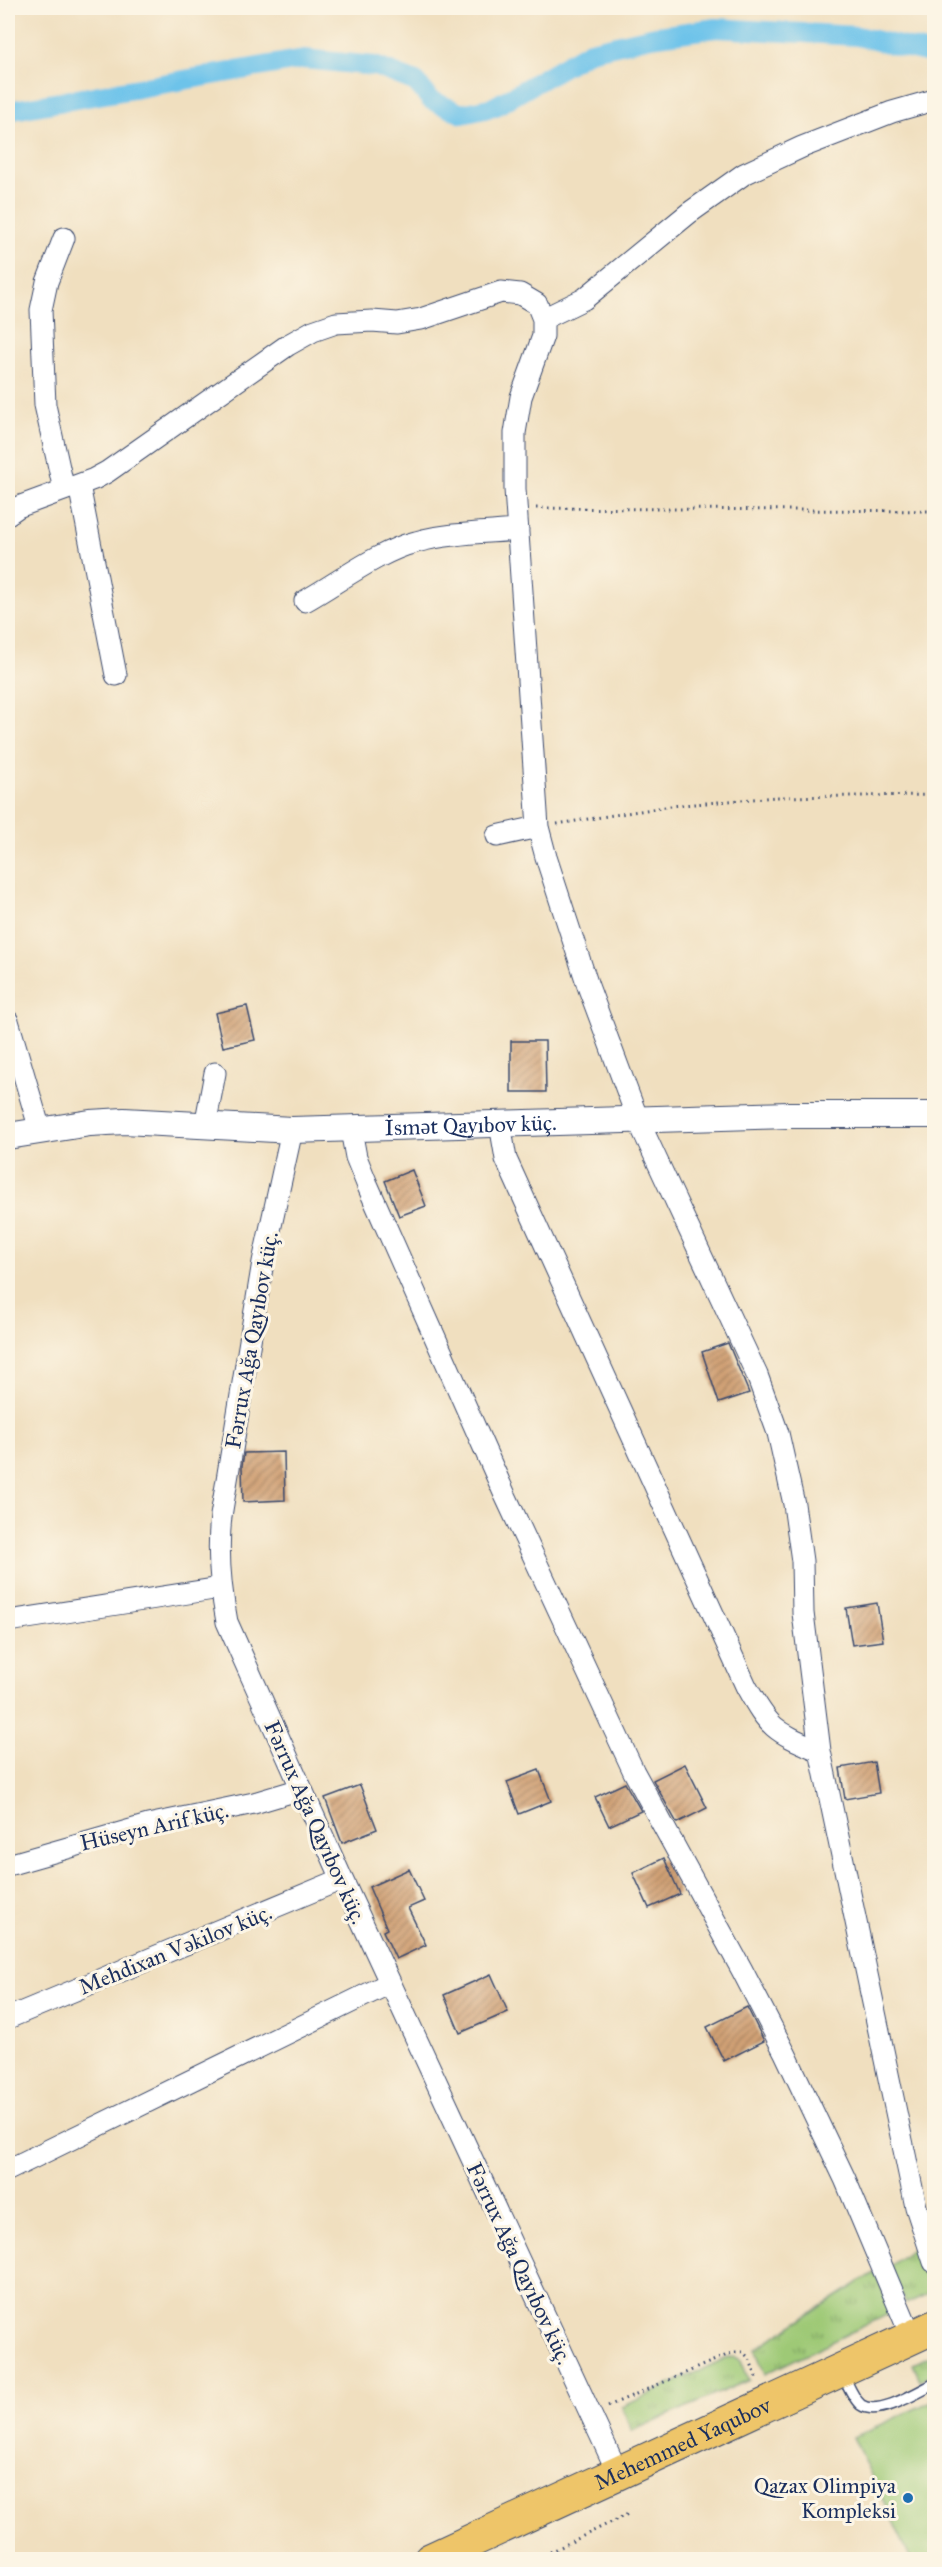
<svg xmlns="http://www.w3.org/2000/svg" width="942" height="2567" font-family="'IM FELL Great Primer',serif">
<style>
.grass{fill:url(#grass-tufts);stroke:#5c7c6a;stroke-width:1.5}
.park{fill:#9ec976;stroke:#5c7c6a;stroke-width:1.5}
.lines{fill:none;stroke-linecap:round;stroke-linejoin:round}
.canal{stroke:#6dc3ea;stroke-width:20}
.building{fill:url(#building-hatch)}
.service-casing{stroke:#3b496d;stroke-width:13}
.minor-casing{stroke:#3b496d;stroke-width:23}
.tertiary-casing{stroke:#3b496d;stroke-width:28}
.primary-casing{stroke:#3b496d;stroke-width:35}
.path{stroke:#3b496d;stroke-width:3;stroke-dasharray:1.5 4.5;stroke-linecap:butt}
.service{stroke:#fff;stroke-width:10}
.minor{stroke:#fff;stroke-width:21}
.tertiary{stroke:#fff;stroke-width:26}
.primary{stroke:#eec569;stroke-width:33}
.poi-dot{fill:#1f6fb2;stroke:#fcf5e5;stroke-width:2}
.labels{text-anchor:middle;stroke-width:6;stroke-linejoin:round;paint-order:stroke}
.street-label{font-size:22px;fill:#1b2f5e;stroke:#fcf5e5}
.poi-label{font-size:22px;fill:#1b2f5e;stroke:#fcf5e5;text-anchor:end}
</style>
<defs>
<pattern id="grass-tufts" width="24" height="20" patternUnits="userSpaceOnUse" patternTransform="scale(1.5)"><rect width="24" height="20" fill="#9ec976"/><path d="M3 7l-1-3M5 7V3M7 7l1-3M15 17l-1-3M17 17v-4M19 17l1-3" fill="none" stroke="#80a464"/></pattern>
<pattern id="building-hatch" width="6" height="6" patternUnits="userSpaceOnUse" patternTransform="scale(1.5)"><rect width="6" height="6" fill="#d0a074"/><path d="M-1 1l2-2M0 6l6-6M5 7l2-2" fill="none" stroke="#a88362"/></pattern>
</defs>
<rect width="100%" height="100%" fill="#fcf5e5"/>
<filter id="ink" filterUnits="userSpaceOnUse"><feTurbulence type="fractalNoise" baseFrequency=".0167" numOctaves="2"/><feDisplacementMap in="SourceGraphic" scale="12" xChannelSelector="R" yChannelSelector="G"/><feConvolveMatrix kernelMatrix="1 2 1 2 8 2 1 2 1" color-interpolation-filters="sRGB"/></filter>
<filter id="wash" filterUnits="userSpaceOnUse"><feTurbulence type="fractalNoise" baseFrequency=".008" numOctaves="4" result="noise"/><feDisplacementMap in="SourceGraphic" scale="24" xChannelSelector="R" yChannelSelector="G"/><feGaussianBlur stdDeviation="1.35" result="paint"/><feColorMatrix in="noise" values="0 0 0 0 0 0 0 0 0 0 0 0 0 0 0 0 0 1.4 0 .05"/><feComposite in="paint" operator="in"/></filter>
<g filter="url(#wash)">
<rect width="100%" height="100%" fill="#f0dfbf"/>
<path class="grass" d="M918,2244L934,2281V2291L906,2304L890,2266Z
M875,2272L891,2313L765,2374L755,2349Z
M934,2354V2374L920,2380L913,2364Z
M735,2357L741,2360L749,2380L632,2431L622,2407L724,2359Z"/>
<path class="park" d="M934,2400V2559H911L853,2437Z"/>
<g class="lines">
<path class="canal" d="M8,111L304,59L375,66L416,82L431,100L462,114L494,107L590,51L651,37L716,28L857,36L934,54"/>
</g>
<g id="blocks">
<path class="building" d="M247,1006L255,1040L223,1047L215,1013Z
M511,1041H545L546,1092H511Z
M412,1170L426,1206L399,1216L385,1181Z
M728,1343L749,1393L719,1403L702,1352Z
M284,1452L285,1500L243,1502L242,1466L244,1453Z
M877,1603L883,1641L852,1645L846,1608Z
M874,1762L879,1793L845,1799L840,1768Z
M685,1764L707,1808L677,1823L653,1780Z
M539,1770L551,1801L519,1814L507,1782Z
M625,1783L641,1811L609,1826L595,1797Z
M360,1785L377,1829L342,1843L325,1798Z
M664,1858L680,1894L649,1908L633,1873Z
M409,1869L424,1901L408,1908L426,1945L396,1959L383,1931L387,1929L369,1887Z
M491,1974L508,2012L460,2033L444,1995Z
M747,2007L764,2041L724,2061L707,2027Z"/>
</g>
</g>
<g filter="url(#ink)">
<use href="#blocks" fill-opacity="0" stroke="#3b496d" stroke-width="1.5"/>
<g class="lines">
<defs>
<path id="service" d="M842,2373C847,2382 853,2399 861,2405C878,2417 918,2392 934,2384"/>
<path id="minor" d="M543,319L584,299L689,213L744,174L802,147L892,112L934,100
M79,485L116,675
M64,490L45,405L41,310L47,282L64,238
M8,514L18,507L94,479L107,472L288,345L313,331L336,323L372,321L397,323L421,319L501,292L520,294L537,304L543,319V336L521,397L515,433V489L538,827L546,857L588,986L638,1120L757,1375L778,1433L794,1504L802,1561L803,1613L820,1751L916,2207L934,2262
M305,601C339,582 379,551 416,542C449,533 484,533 518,530
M497,836L538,827
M8,1021L40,1130
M500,1124L506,1159L746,1686C770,1730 775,1731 820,1751
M205,1126L215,1073
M292,1130L263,1262L221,1516C217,1553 220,1586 227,1622L342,1879L618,2473
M351,1130L356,1157L367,1184L505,1495L634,1772L742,1970L785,2053L845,2179L912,2338
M8,1621L220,1588
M8,1865L148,1825L254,1803L301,1789
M8,2018L342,1879
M8,2170L390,1983"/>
<g id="tertiary">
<path id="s1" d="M8,1136L90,1123L124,1121L292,1130L789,1115H934"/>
</g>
<g id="primary">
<path id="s2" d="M430,2560L934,2327"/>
</g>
</defs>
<use href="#service" class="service-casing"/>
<use href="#minor" class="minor-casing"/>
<use href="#tertiary" class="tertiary-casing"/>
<use href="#primary" class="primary-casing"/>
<path class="path" d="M536,508L934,511
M557,824L671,806L776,797L934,795
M608,2406L734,2352H743L749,2358L758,2381
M534,2560L630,2513"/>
<use href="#service" class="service"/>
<use href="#minor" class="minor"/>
<use href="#tertiary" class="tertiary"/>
<use href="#primary" class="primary"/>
</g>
</g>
<circle class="poi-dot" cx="908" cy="2498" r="6"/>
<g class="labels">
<g class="street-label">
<text dy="8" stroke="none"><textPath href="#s1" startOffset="464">İsmət Qayıbov küç.</textPath></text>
<text transform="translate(251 1340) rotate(-80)" y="8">Fərrux Ağa Qayıbov küç.</text>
<text transform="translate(316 1822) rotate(66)" y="8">Fərrux Ağa Qayıbov küç.</text>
<text transform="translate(154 1826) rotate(-13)" y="8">Hüseyn Arif küç.</text>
<text transform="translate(175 1949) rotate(-22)" y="8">Mehdixan Vəkilov küç.</text>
<text transform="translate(520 2263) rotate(65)" y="8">Fərrux Ağa Qayıbov küç.</text>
<text dy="8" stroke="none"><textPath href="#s2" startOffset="278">Mehemmed Yaqubov</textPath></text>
</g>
<g class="poi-label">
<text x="896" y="2493">Qazax Olimpiya<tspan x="896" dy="25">Kompleksi</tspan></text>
</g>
</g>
<rect width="942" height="2567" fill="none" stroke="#fcf5e5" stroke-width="30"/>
</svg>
